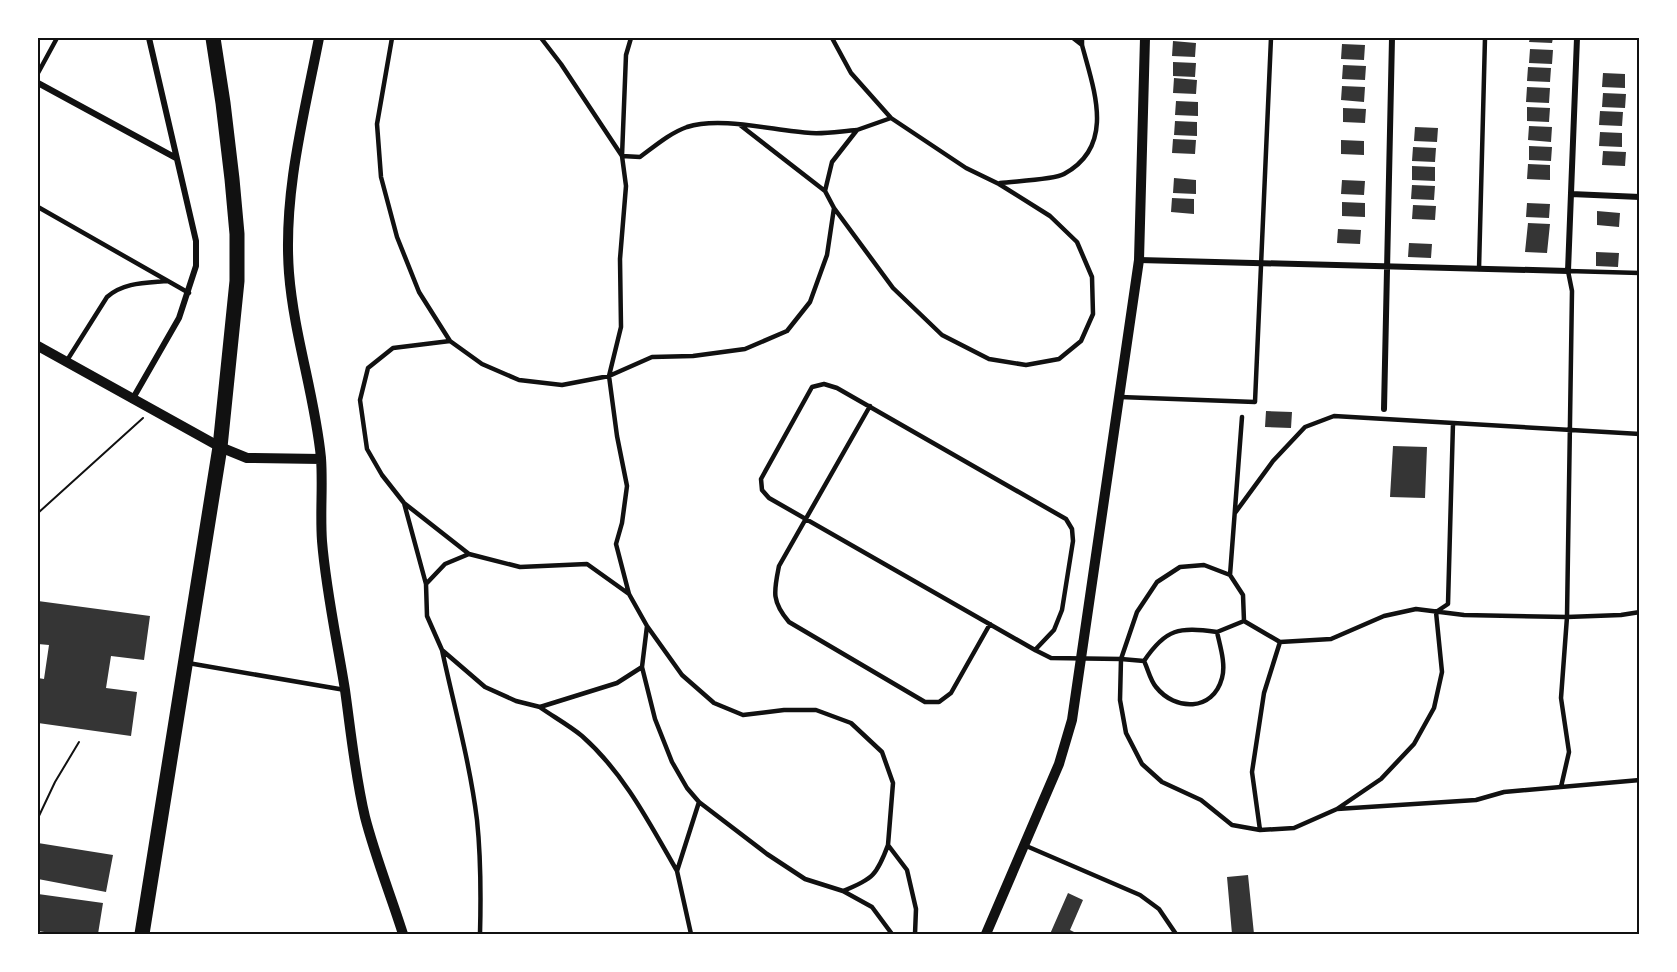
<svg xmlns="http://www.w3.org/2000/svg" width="1677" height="972" font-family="Bitter,serif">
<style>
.building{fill:#353535}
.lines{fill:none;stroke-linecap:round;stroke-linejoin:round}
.path{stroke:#111;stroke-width:2}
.service{stroke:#111;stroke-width:4.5}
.minor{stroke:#111;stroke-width:6}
.tertiary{stroke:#111;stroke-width:10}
.trunk{stroke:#111;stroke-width:15}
.neatline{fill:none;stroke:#111;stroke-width:2}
</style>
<rect width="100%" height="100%" fill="#fff"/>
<path class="building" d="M1530,38H1553L1552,43L1529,42Z
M1173,41L1196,43L1195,57L1172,56Z
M1342,44L1365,45L1364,60L1341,59Z
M1530,49L1553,50L1552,64L1529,63Z
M1173,62L1196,63L1195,77L1173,76Z
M1343,65L1366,66L1365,80L1342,79Z
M1528,67L1551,68L1550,82L1527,81Z
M1603,73L1625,74V88L1602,87Z
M1174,78L1197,80L1196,94L1173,93Z
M1342,86L1365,87L1364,102L1341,100Z
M1527,87L1550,88L1549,103L1526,102Z
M1603,93L1626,94L1625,108L1602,107Z
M1176,101L1198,102V116L1175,115Z
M1527,107L1550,108L1549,122L1527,121Z
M1343,108L1366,109L1365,123L1343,122Z
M1600,111L1623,112L1622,126L1599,125Z
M1175,121L1197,122V136L1174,135Z
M1529,126L1552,127L1551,142L1528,140Z
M1415,127L1438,128L1437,142L1414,141Z
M1600,132L1622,133V147L1599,146Z
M1173,139L1196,140L1195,154L1172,153Z
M1341,140L1364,141V155L1341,154Z
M1529,146L1552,147L1551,161L1529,160Z
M1413,147L1436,148L1435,162L1412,161Z
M1603,151L1626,152L1625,166L1602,165Z
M1528,164L1550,165V180L1527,179Z
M1412,166L1435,167V181L1412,180Z
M1174,178L1196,180V194L1173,193Z
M1342,180L1365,181L1364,195L1341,194Z
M1412,185L1435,186L1434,200L1411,199Z
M1172,198L1194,199V214L1171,212Z
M1342,202L1365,203V217L1342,216Z
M1527,203L1550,204L1549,218L1526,217Z
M1413,205L1436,206L1435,220L1412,219Z
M1597,211L1620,213L1619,227L1597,225Z
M1528,223L1550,224L1547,253L1525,252Z
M1338,229L1361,230L1360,244L1337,243Z
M1409,243L1432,244L1431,258L1408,257Z
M1596,252L1619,253L1618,267L1596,266Z
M1266,411L1292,412L1291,428L1265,427Z
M1393,446L1427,447L1425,498L1390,497Z
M38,601L150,616L144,660L111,656L106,688L137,692L131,736L38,723V678L44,679L49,645L38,644Z
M38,843L113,855L106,892L38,879Z
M1248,875L1254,934H1232L1227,877Z
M1068,893L1083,900L1070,930L1078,934H1050Z
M38,894L103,903L98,934H57L38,931Z"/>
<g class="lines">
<path class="path" d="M38,513L143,418
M38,818L55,782L79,742"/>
<path class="service" d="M392,38L377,124L381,177L397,237L419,292L450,341L482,364L519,380L562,385L609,376L652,357L693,356L745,349L787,331L810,302L827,255L834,208
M541,38L561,64L622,156L626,186L620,259L621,327L609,376L617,436L627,486L622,523L616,544L629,594L647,626L642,667L655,719L672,762L687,788L699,802L767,854L805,879L843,891L872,907L892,934
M631,38L626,55L622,156L640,157C655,146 670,133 687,127C721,116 775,131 811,133C826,134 842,131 857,130L832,162L825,191L740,125
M832,38L851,73L891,118L857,130
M1073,38L1082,45
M38,73L57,38
M1000,183C1015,181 1053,180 1064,174C1116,146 1094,90 1082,45V38
M825,191L834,208L893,288L942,335L989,359L1026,365L1059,359L1081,341L1093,314L1092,277L1077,242L1050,216L999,184L966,168L891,118
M38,207L189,293
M1479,269L1485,38
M66,362L107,297C124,282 146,283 168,281
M1120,397L1255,402L1271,38
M870,406L779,566C774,591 771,601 789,622L925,702H939L951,693L990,624
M404,503L426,584L445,564L469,554L404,503L382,475L367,449L360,400L368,368L393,348L450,341
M1235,513L1273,461L1305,427L1334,416L1640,434
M469,554L520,567L587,564L629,594
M1230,575L1242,417
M426,584L427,616L442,650L485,687L516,701L540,707L617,683L642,667
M647,626L682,675L714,703L743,715L784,710H816L851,723L882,752L893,783L888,845
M1217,632L1244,621L1243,595L1230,575L1204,565L1180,567L1157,582L1137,612L1121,659L1120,700L1126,733L1142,764L1162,782L1201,800L1232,825L1260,830L1252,772L1264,693L1280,642L1244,621
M1280,642L1331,639L1384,616L1416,609L1464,615L1567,617L1621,615L1640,612
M442,650C454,706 470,763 477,820C481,858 481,896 480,934
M1035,650L1054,630L1062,610L1073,541L1072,529L1066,519L837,388L824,384L812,387L761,479L762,490L769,498L1035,650L1051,658L1121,659L1144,661C1148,669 1150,680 1156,687C1175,711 1213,712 1222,678C1226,664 1220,646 1217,632C1179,627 1166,628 1144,661
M188,663L345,690
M541,708C554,717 570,726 582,736C624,773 650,824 677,871
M1561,787L1569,752L1561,698L1567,617L1572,291L1568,271L1640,273
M1337,809L1381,779L1414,744L1434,708L1442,672L1436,612L1448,604L1453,423
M1260,830L1294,828L1337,809L1476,800L1504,792L1640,780
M1024,845L1140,895L1159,909L1176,934
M843,891C873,879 877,875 888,845L907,870L916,909L915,934
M691,934L677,871L699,802"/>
<path class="minor" d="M38,83L176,158
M1571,194L1640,197
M1139,260L1568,271L1577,38
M132,400L179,318L196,266V241L149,38
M1384,409L1392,38"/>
<path class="tertiary" d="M319,38C304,115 283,194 289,273C294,336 315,396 321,458C323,486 320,513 322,541C326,591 337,640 345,690C351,733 355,775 365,817C375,856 391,896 403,934
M38,346L220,447L247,458L321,459
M986,934L1059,764L1072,720L1139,260L1145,38"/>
<path class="trunk" d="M142,934L220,447L237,281V234L232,179L223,103L213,38"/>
</g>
<rect width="1677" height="972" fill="none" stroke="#ffffff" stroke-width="78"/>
<rect x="39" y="39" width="1599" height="894" class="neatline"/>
</svg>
